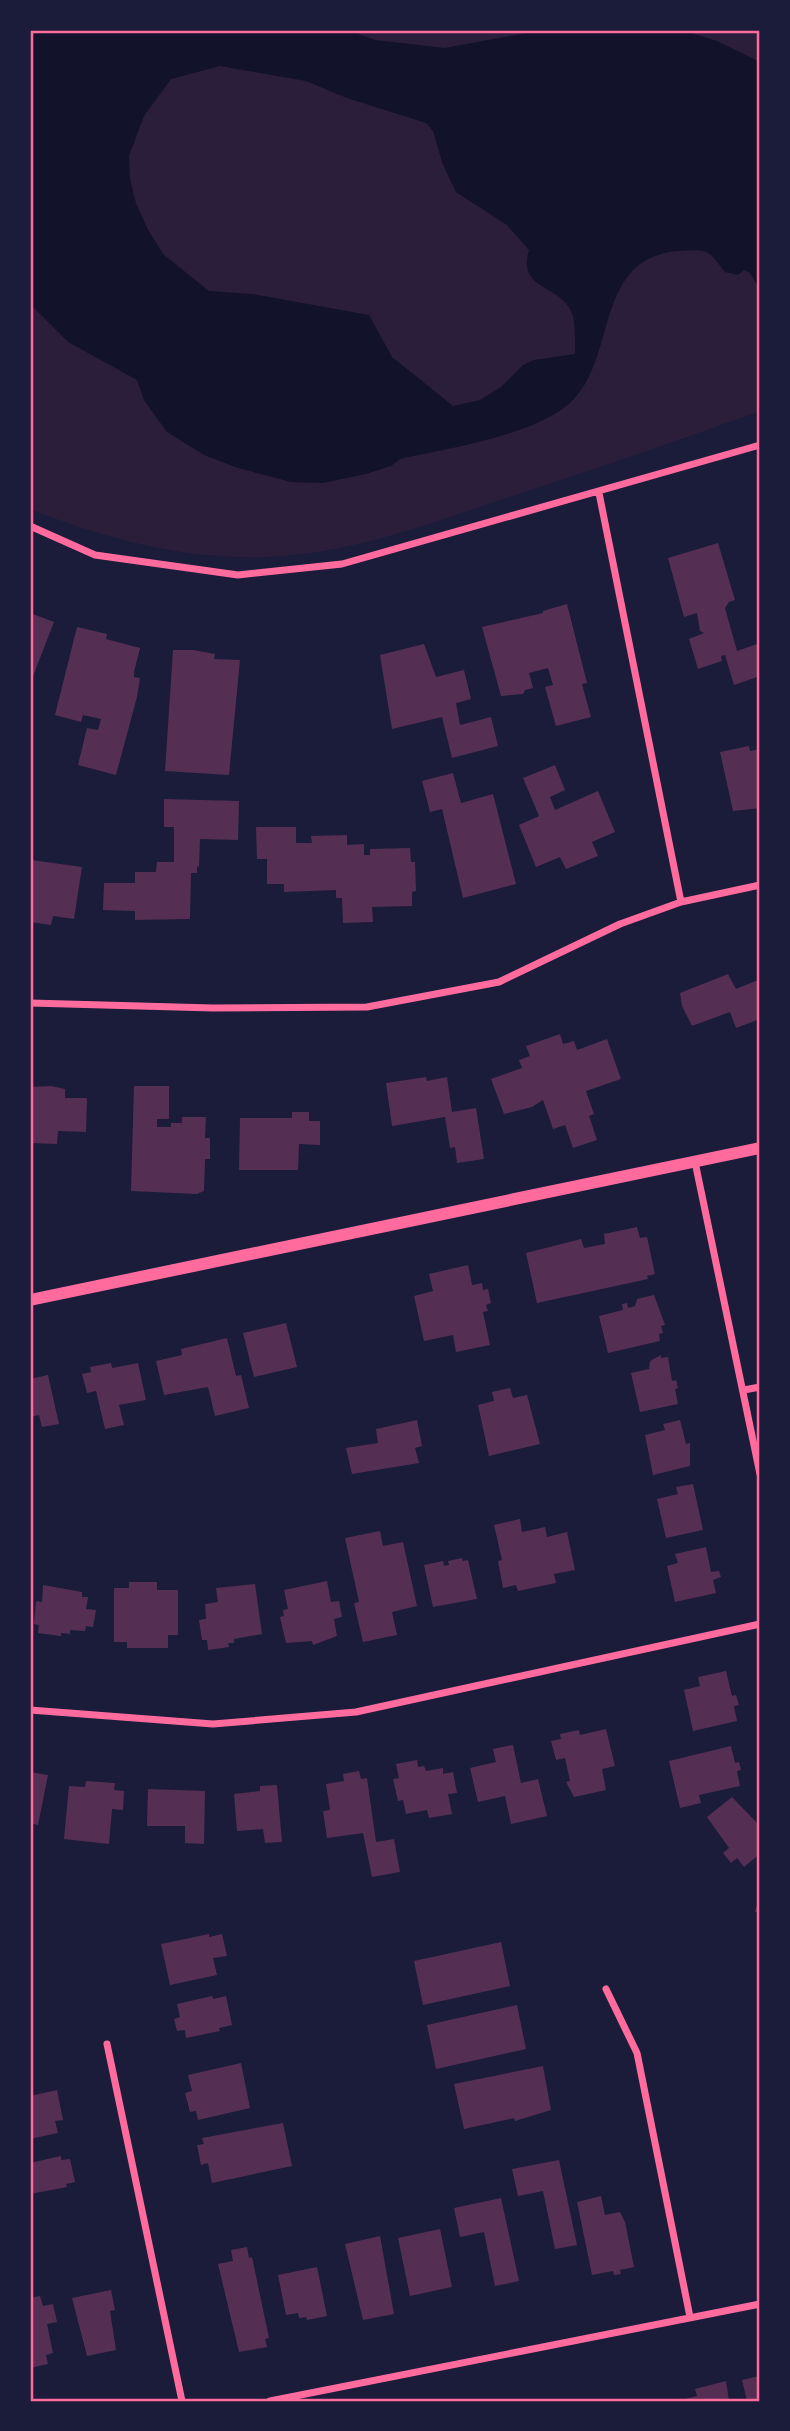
<svg xmlns="http://www.w3.org/2000/svg" width="790" height="2431" font-family="'Varela Round',sans-serif">
<style>
.green{fill:#2a1e3b}
.water{fill:#12122b;fill-rule:evenodd}
.building{fill:#542f53}
.lines{fill:none;stroke-linecap:round;stroke-linejoin:round}
.minor{stroke:#ff6b9d;stroke-width:7}
.tertiary{stroke:#ff6b9d;stroke-width:12}
.neatline{fill:none;stroke:#ff6b9d;stroke-width:2.5}
</style>
<rect width="100%" height="100%" fill="#1b1b3a"/>
<path class="green" d="M30,30H760V411C672,443 583,473 494,502C421,527 346,554 267,557C185,560 106,539 30,509Z"/>
<path class="water" d="M30,30H348L375,40L445,48L543,30H681L717,41L760,62V290L750,273L744,270L738,275L725,272C707,249 709,249 678,251C593,258 618,358 571,402C536,435 446,449 400,459L391,466L366,474L323,483L291,482L238,468L204,455L167,432L144,400L137,380L68,342L30,304ZM220,66L306,81L347,98L426,123L433,131L443,165L456,192L507,225L529,250C517,290 557,283 571,311C576,321 575,343 575,354L534,360L523,365L501,387L480,400L453,406L392,357L369,315L252,294L209,291L164,255L148,230L136,203L130,179L129,156L144,116L171,79Z"/>
<path class="building" d="M718,543L735,600L729,602L725,608L737,651L760,643V676L734,685L725,655L721,656L722,661L698,669L689,639L704,633L700,631L697,613L684,617L668,558Z
M567,604L587,683L582,684L591,717L556,726L545,687L553,685L548,668L529,673L533,688L525,690L523,694L501,696L482,627L543,613V611Z
M30,613L54,622L30,684Z
M77,627L107,634L106,639L140,648L134,672V677L140,678L137,697L116,775L78,765L87,728L98,730L101,719L83,715L81,722L55,715Z
M424,644L436,677L464,670L471,699L456,703L460,725L491,717L498,746L452,758L442,717L392,729L380,655Z
M173,650H193L215,654L214,659L240,660L229,775L165,771Z
M749,746L750,751L760,749V808L733,811L720,752Z
M555,765L565,790L550,797L555,810L598,791L615,832L592,842L598,856L566,869L560,857L536,867L519,825L539,816L523,778Z
M453,773L461,803L493,794L516,884L463,898L442,809L430,812L422,781Z
M164,799L239,801L238,840L200,839L199,867L197,866V873H191L190,919L135,920V911L103,910L104,883H135V872H156L157,862H174V827H164Z
M256,827H296V843H312L311,836L347,835V845L364,844V855H370V849L410,848L411,862H415L416,891L412,892V906L372,907L373,922L343,923L342,898H336V890L284,892V884H267V859H257Z
M30,852H33L31,860L82,867L74,919L53,916L51,925L30,922Z
M728,974L736,989L758,980L760,1019L736,1028L730,1012L692,1026L682,1006L680,993Z
M560,1034L563,1044L574,1041L577,1050L607,1039L621,1079L586,1091L594,1114L589,1116L597,1140L573,1148L565,1125L553,1129L543,1100L532,1107L504,1114L491,1079L522,1068L519,1060L530,1056L526,1046Z
M426,1077L427,1081L447,1077L452,1112L476,1108L484,1159L457,1163L455,1147L450,1148L445,1117L392,1126L386,1083Z
M51,1086L65,1089V1098H87L86,1132L58,1131L57,1144L30,1143V1087Z
M134,1086H169V1119H157V1127H171V1123H182V1117H206L205,1138H210V1159H205L204,1191L197,1194L131,1191Z
M292,1112H309V1121H320V1145L299,1144L298,1170H239L240,1118H292Z
M637,1227L640,1238L647,1237L655,1274L647,1276L648,1279L537,1303L526,1253L581,1239L584,1248L605,1244L604,1234Z
M468,1265L472,1285L482,1283L483,1290L488,1289L491,1303L486,1305L488,1311L483,1312L490,1345L456,1352L453,1335L424,1341L414,1296L433,1291L429,1274Z
M654,1295L665,1325L661,1326L663,1333L659,1334L660,1341L608,1353L599,1316L623,1310L622,1304L627,1303L628,1308L635,1306L637,1299Z
M286,1323L297,1367L254,1377L243,1333Z
M227,1338L236,1376L241,1375L249,1408L215,1416L208,1387L164,1395L156,1361L182,1355L181,1349Z
M661,1355V1358L668,1357L672,1381L676,1380L678,1388L675,1389L678,1404L640,1412L631,1373L649,1369L650,1361Z
M111,1363L112,1368L138,1363L146,1400L119,1405L124,1425L105,1429L96,1391L87,1393L82,1374L91,1372L90,1367Z
M48,1375L59,1424L42,1427L39,1415L30,1417V1379Z
M510,1388L513,1398L527,1395L540,1444L489,1456L478,1405L494,1401L492,1392Z
M417,1420L422,1446L415,1448L419,1463L352,1474L346,1448L378,1443L376,1429Z
M680,1420L686,1444L690,1443V1466L653,1475L645,1435L665,1430L663,1424Z
M693,1484L703,1530L666,1538L657,1499L678,1494L676,1487Z
M520,1519L522,1532L545,1527L547,1537L567,1532L575,1570L554,1574L556,1583L518,1591L516,1585L503,1588L498,1561L502,1560L494,1525Z
M380,1531L383,1546L403,1542L417,1606L392,1612L397,1635L363,1642L354,1603L359,1602L345,1538Z
M706,1547L711,1572L719,1571L721,1577L713,1580L716,1593L675,1602L667,1566L678,1563L675,1554Z
M462,1558L463,1561L468,1560L477,1599L433,1607L424,1565L443,1561L444,1566L449,1565L448,1561Z
M327,1581L331,1602L339,1601L342,1617L334,1619L337,1636L313,1645L312,1641L286,1643L280,1617L284,1616L283,1610L288,1609L284,1590Z
M129,1582H157V1590H178V1635H168V1648H127V1642H114V1588H129Z
M255,1584L262,1634L234,1639V1643H228L229,1647L208,1650L207,1640H202L199,1620L206,1619L205,1604L218,1602L216,1588Z
M43,1585L82,1592V1597H88L86,1609L96,1610L93,1627L86,1626L85,1631L70,1630V1634L61,1633V1636L38,1633L39,1625L34,1624L36,1601L42,1602Z
M726,1671L732,1696L736,1695L739,1705L734,1706L737,1721L693,1731L684,1690L700,1686L698,1677Z
M606,1729L615,1766L602,1769L606,1790L574,1797L566,1782L570,1781L565,1758L556,1760L551,1741L561,1739L560,1734L579,1730L580,1735Z
M513,1745L521,1783L538,1779L547,1816L511,1824L505,1796L478,1802L470,1768L496,1762L493,1749Z
M731,1746L735,1763L739,1762L741,1770L737,1771L740,1786L699,1795L701,1803L680,1808L669,1761Z
M417,1760L418,1767L424,1766L426,1771L443,1768V1774L453,1772L457,1793L448,1794L452,1814L429,1818L427,1810L406,1814L403,1800L398,1801L393,1779L399,1778L396,1764Z
M359,1771L361,1779L367,1778L376,1842L394,1839L400,1872L372,1877L363,1833L327,1838L323,1811L330,1810L326,1784L344,1781L343,1774Z
M30,1772L48,1775L38,1825L30,1823Z
M86,1781L115,1783L114,1790L124,1791L123,1810L112,1809L109,1844L64,1839L69,1786L85,1787Z
M277,1785L282,1842L265,1843L263,1829L237,1831L234,1794L260,1791V1786Z
M148,1789L205,1791L204,1844L185,1843V1826H147Z
M732,1797L760,1826V1854L744,1867L737,1858L731,1863L723,1853L729,1848L707,1817Z
M760,1894V1913L755,1912Z
M209,1934V1937L222,1934L227,1956L213,1958L217,1975L170,1985L161,1944Z
M501,1942L510,1986L423,2005L414,1961Z
M212,1996L213,1999L226,1996L232,2025L219,2028L220,2031L186,2038L185,2030L177,2031L174,2019L180,2017L177,2004Z
M517,2005L526,2049L436,2069L427,2025Z
M241,2063L250,2108L198,2120L196,2111L190,2112L185,2093L192,2091L188,2075Z
M543,2066L551,2110L515,2121L514,2118L464,2129L454,2084Z
M57,2090L63,2120L55,2121L58,2133L30,2139V2096Z
M283,2123L292,2166L212,2183L208,2163L201,2165L197,2145L204,2144L202,2138Z
M61,2156V2160L70,2159L75,2182L66,2184L67,2187L30,2194V2163Z
M559,2160L577,2245L555,2249L543,2191L518,2196L512,2169Z
M601,2196L605,2215L620,2212L625,2222L634,2267L620,2270L621,2274L614,2275L613,2271L592,2275L577,2202Z
M501,2198L519,2281L495,2286L484,2232L460,2237L454,2208Z
M440,2229L452,2287L410,2296L398,2238Z
M380,2236L394,2314L363,2320L345,2244Z
M247,2247L249,2258L252,2257L269,2338L265,2339L267,2347L239,2352L218,2264L233,2261L231,2250Z
M317,2267L327,2316L307,2320L306,2317L299,2318L298,2313L286,2315L278,2275Z
M111,2290L115,2310L110,2311L116,2350L87,2356L72,2298Z
M40,2296L43,2306L53,2304L57,2322L47,2324L53,2353L46,2355L48,2364L30,2368V2298Z
M760,2376V2401H747L742,2380Z
M726,2381L729,2401H677L697,2396L695,2389Z"/>
<g class="lines">
<path class="minor" d="M599,493L681,902
M30,526L95,555L238,575L342,564L760,445
M30,1003L213,1008L367,1007L499,982L620,924L681,902L760,885
M695,1162L760,1474
M744,1390L760,1387
M30,1710L213,1724L356,1712L760,1624
M606,1989L637,2053L690,2317
M107,2044L182,2401
M270,2401L760,2304"/>
<path class="tertiary" d="M30,1300L760,1148"/>
</g>
<rect width="790" height="2431" fill="none" stroke="#1b1b3a" stroke-width="63"/>
<rect x="32" y="32" width="726" height="2368" class="neatline"/>
</svg>
